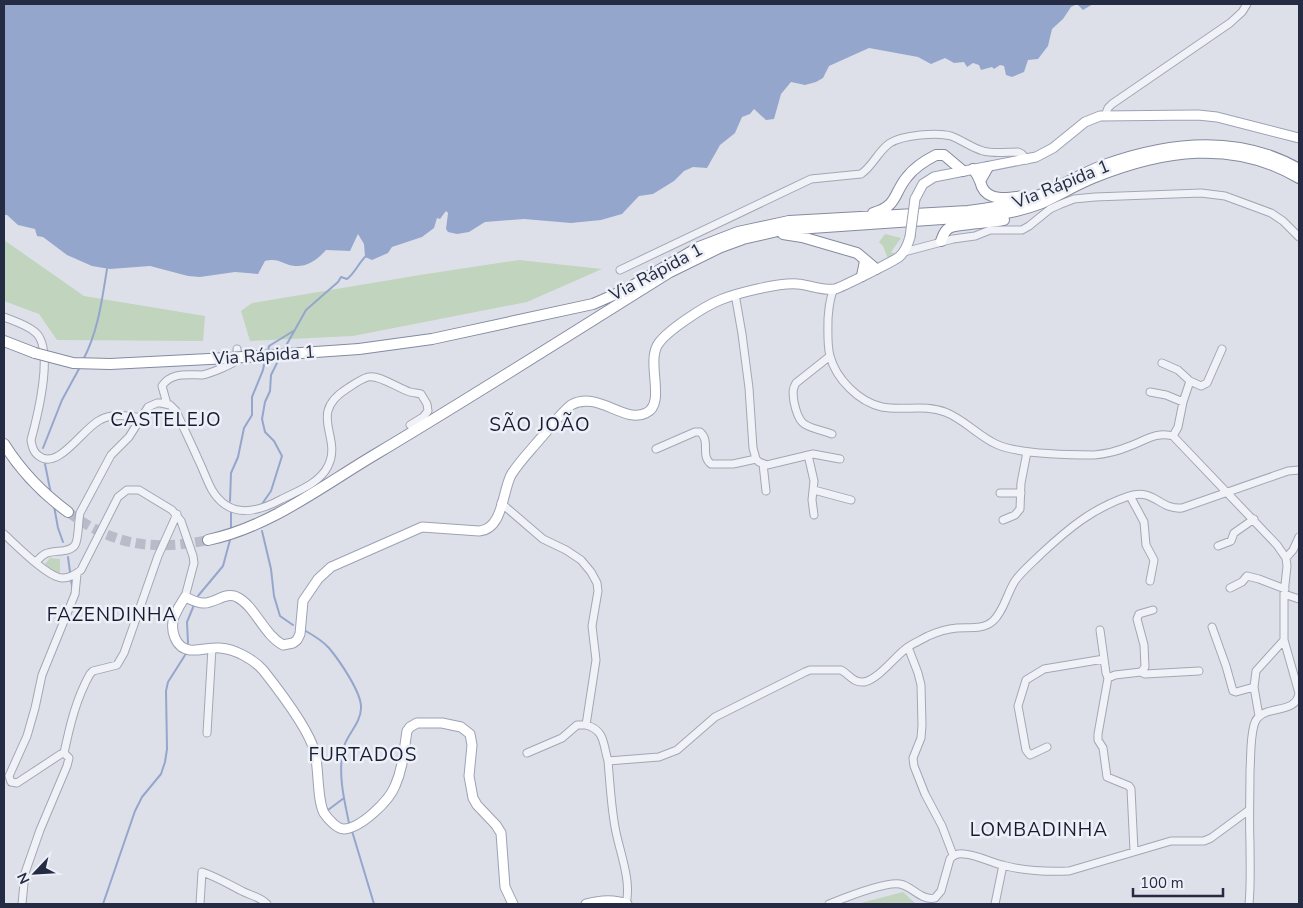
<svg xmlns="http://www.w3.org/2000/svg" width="1303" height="908" font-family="'Nunito Sans',sans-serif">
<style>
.green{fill:#c0d4be}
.water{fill:#95a6cd}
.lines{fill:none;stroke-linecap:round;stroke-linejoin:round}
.stream{stroke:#95a6cd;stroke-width:2}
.highway-tunnel{stroke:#b9bcc8;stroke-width:10;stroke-dasharray:10 5;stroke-linecap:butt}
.minor-casing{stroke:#a3a6b4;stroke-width:9}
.major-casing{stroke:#9ca2b6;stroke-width:11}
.highway-casing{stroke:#848aa1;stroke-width:12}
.minor{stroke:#f1f2f7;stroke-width:7}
.major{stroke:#fff;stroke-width:9}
.highway{stroke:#fff;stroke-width:10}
.major-bridge-casing{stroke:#9ca2b6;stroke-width:11;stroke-linecap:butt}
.highway-bridge-casing{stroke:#848aa1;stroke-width:12;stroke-linecap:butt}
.major-bridge{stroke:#fff;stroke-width:9}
.highway-bridge{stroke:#fff;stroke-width:10}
.labels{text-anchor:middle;stroke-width:5;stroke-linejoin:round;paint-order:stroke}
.street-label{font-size:18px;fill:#252b42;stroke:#edf0f7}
.neighbourhood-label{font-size:19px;letter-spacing:1px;fill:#181c32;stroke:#edf0f7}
</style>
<rect width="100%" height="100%" fill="#dee0e9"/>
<path class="green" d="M885,234L901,238L891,252L896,254L888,259L883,246L879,242Z
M4,240L84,296L205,316L203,341L57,340L39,314L4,301Z
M519,260L602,269L527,302L353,336L250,341L241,311L252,303L420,275Z
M50,558L60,559V573L55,572L45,564Z
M903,892L916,904H857Z"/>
<path class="water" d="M4,4H1093L1083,10L1077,4L1071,7L1063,19L1052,29L1048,46L1038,59L1028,60L1024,72L1012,77L1006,75L1004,66L1000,65L994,69L992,67L981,70L979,65L973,63L967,67L964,62L954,63L945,58L931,64L918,57L869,48L829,66L823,78L816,82L805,85L791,82L781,94L774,119L766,120L754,109L750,114L742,117L735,133L720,145L707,168L693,167L684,171L674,181L653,194L639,196L622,214L601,220L571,223L524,219L485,222L469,232L457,234L448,232L446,229L448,213L446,211L440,219L437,218L434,228L422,237L392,247L388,253L372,260L365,257L364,244L358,234L350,251L326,250C318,259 308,267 295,266C283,265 279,257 265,261L258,274L235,272L200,277L188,276L150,266L110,269L92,266L67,255L43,237L37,236L35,229L18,225L7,215H4Z"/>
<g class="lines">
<path class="stream" d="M268,351L269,346L295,330
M283,351L306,310L338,282L341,277L347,279C355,273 358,264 365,257
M83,360C98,332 102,300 107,269
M43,448L62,400L80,367
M45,464L51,494
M230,501L231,473L238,457L244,428L252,415V397L263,370L265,360
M262,504L271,491L282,456L274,441L265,432L262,419L265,402L270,391L271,375L280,357
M54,506L58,528L63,542
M231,529V510
M262,531L271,569L274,596L280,616L293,625
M68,557L70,572
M71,595L73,589L71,581
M198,596L223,566L230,540
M304,630C313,635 322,640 329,648C339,660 362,693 361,708C361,724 345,736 343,750C338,775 344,799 349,823
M188,643L187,622L194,605
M328,810L344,798
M352,831L374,904
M103,904L135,811L142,797L161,774L165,762L167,749L166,691L168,682L187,652"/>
<path class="highway-tunnel" d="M68,512C114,546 153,551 208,540"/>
<defs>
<path id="minor" d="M1105,116L1108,108L1112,104L1230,23L1242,12L1247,4
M904,252L953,239L975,236L990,230H1022L1029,226L1050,209L1061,204L1074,199L1095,197L1201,193L1225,196L1271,213L1283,221L1299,237
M620,270L811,179L861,174C873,166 878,151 890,143C903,135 937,132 951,136C962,140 972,148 983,151C993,154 1007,152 1018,152L1022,154L1027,160
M834,289C829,299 829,308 828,319C828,331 827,345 830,356C836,379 859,402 882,407C903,411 925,404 945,412C964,419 978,436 996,444C1017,454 1070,455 1094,455C1106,454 1118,451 1130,446C1144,441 1157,431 1173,436L1277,545L1286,558L1287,566L1284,594V640L1299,693C1296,717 1260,702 1254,725C1250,740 1251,756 1250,771C1250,795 1249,819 1250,843C1250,864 1251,884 1249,904
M735,294L742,334L749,388L753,448L756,459L759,462L767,465L813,454L840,459
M4,317C14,321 27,325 35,332C55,348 37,418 31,440C32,446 33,452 39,456C58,471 83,428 100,420C113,413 128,416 142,418
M830,356L796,383C792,389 793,394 794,402C800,430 807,425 832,434
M1162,363L1178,370L1190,381L1183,402L1178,427L1173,436
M1190,381L1201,386L1207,383L1222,349
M1150,392L1166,395L1183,402
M167,404L162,386C171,372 187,375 202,375C209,374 234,364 238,359L237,349
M656,449L695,432H700C711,441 700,456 711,464H733L756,459
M808,455L814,481L812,500L814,515
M763,464L766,491
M814,490L851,500
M1000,493H1021
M1130,496L1144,522L1146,545L1154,560L1150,581
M501,503L543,539L566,550L581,560L591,572L597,583L598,591L592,626L596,660L586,725C605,730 603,744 608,761
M1003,520L1015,515L1020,509L1021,483L1027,452
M4,534C15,544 49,579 63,578C70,578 76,574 81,570L118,497L127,490H139L172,510L181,521L193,556L194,563L185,597
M1218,546L1231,541L1234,533L1254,519
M1286,558L1293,550L1299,537
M36,562C39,559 41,556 45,554C54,549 69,554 75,545C79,539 78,521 80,513L111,455L129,437L148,407L157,403H161L170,405L176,411C183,427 191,443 198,459C203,469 207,481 212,490C230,520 258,512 282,499C298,491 320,483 328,466C343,436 306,414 348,388C354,384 361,379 368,377C379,374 399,389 410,392C414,393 418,393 421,394L427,404L428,411L423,417L410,425
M1230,588L1242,582L1247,576L1259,579L1285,589
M1284,594L1299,599
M1212,627L1226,666L1233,691L1236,692L1254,687
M1100,630L1106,673L1108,678
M908,647L918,673L921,685L922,725L921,738L913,758L914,766L925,794L942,826L953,855
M1141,672L1145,674L1199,671
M1259,716L1254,687L1256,671L1284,640
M207,733L212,648
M1047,747L1030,755L1026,750L1018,706L1026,680L1044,669L1104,659
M64,753C70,725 76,699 90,674L93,671L117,665L124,653L158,556L177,514
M527,753L562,738L577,725H586
M1134,851L1131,789L1129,786L1107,777L1103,748L1098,740V734L1108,678L1115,675L1141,672L1145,667L1144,645L1137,619L1139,614L1153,610
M22,904L25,873L40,830L67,766L69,758L64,753L61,754L17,783L11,782L9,776L27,736L35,708L42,675L75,594L77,574
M200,904L202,872C217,877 228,884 242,891C251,896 259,896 267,904
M626,904C632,880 619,851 615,827C611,805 610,783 608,761L659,757L677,750L715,717L805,672L810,670H841C849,674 853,683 864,682C879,679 895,656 908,647C914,643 921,640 928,636C937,632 947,629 957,628C969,627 983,630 993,621C1004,611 1007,593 1015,581C1022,571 1032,563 1041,554C1069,528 1093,508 1129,496C1155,488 1159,510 1182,508L1288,471L1299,470
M829,904C844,898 885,881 900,884C912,886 921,901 935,898L941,891L950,859C954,854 958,853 964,854C977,855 990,862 1002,865C1024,871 1047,872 1069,871L1171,841H1204L1211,838L1249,810
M995,904L1003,865"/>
<path id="major" d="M915,199L923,184L934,177L1036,157L1053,148L1085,122L1100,116L1198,115L1217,117L1299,138
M513,904L505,887L501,833L496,825L477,805L473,798L469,776L472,745L470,734L461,727L442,723H417L410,727L407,731C404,750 403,768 395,786C389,801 361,828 344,829C337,829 328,819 324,813C317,800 319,770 315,753C310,731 278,689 263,670C253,659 235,649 220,648C210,647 200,651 190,650C175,648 170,630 174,617C177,610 181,603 185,597C190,599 197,603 203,603C214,604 226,591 237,597C255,606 264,635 283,645L293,643L297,640L300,634L303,601L318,579L331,567L422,527L479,531C503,529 502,493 511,475C519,462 530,451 540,439C550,428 559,415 571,405C598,390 624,424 646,413C666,404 647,365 657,346C664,332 705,306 720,300C737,293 781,282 798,284C810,285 823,291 835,289C842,287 894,261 899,257C905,252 908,244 910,237
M586,904C600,900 614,899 627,904"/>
<path id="highway" d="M973,169C978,175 980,180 982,187C989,202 1009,198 1023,196
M980,181L988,167
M873,213C898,206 893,194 907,177C914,168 926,160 936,155H944L963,171
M783,234L802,237L857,253L876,269
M941,241C943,236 944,231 949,228C956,224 992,223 1004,220
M862,276L865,261
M4,341L35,353
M359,349L432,339L593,304L625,290L699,247L738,232L789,221L968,211C993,208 1018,204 1042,194C1063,185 1083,173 1104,165C1168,142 1238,134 1299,169
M110,364L229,358
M4,444C21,471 42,493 68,512
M208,540C270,527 322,486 376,454C475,395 572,333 670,272L721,247L743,239L782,230L986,216C1005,214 1024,210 1042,203C1059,195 1076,185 1093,178C1162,150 1233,139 1299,178"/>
</defs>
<use href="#minor" class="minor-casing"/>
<use href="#major" class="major-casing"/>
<use href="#highway" class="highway-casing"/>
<use href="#minor" class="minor"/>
<use href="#major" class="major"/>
<use href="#highway" class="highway"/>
<defs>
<path id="major-bridge" d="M910,237L915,199"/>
<path id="highway-bridge" d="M35,353L73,363L110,364
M229,358L359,349"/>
</defs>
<use href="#major-bridge" class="major-bridge-casing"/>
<use href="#highway-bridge" class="highway-bridge-casing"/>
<use href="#major-bridge" class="major-bridge"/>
<use href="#highway-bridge" class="highway-bridge"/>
</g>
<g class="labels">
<g class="street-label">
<text transform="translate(1061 184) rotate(-22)" y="6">Via Rápida 1</text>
<text transform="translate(656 272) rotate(-28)" y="6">Via Rápida 1</text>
<text transform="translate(264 355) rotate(-4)" y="6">Via Rápida 1</text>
</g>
<g class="neighbourhood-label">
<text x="166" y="426">CASTELEJO</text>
<text x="540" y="431">SÃO JOÃO</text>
<text x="112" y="621">FAZENDINHA</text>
<text x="363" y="761">FURTADOS</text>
<text x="1039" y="836">LOMBADINHA</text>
</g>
</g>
<rect width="1303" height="908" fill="none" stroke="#252b42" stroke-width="10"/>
<g transform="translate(35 873) rotate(245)" stroke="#edf0f7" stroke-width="4" paint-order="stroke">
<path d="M0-4L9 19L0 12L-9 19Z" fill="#252b42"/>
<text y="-8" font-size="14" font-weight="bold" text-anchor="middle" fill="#252b42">N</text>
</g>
<path d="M1133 888v8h90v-8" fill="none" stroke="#252b42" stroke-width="2.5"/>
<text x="1140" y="888" font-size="15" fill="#252b42" stroke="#edf0f7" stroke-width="4" paint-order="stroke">100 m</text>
</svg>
